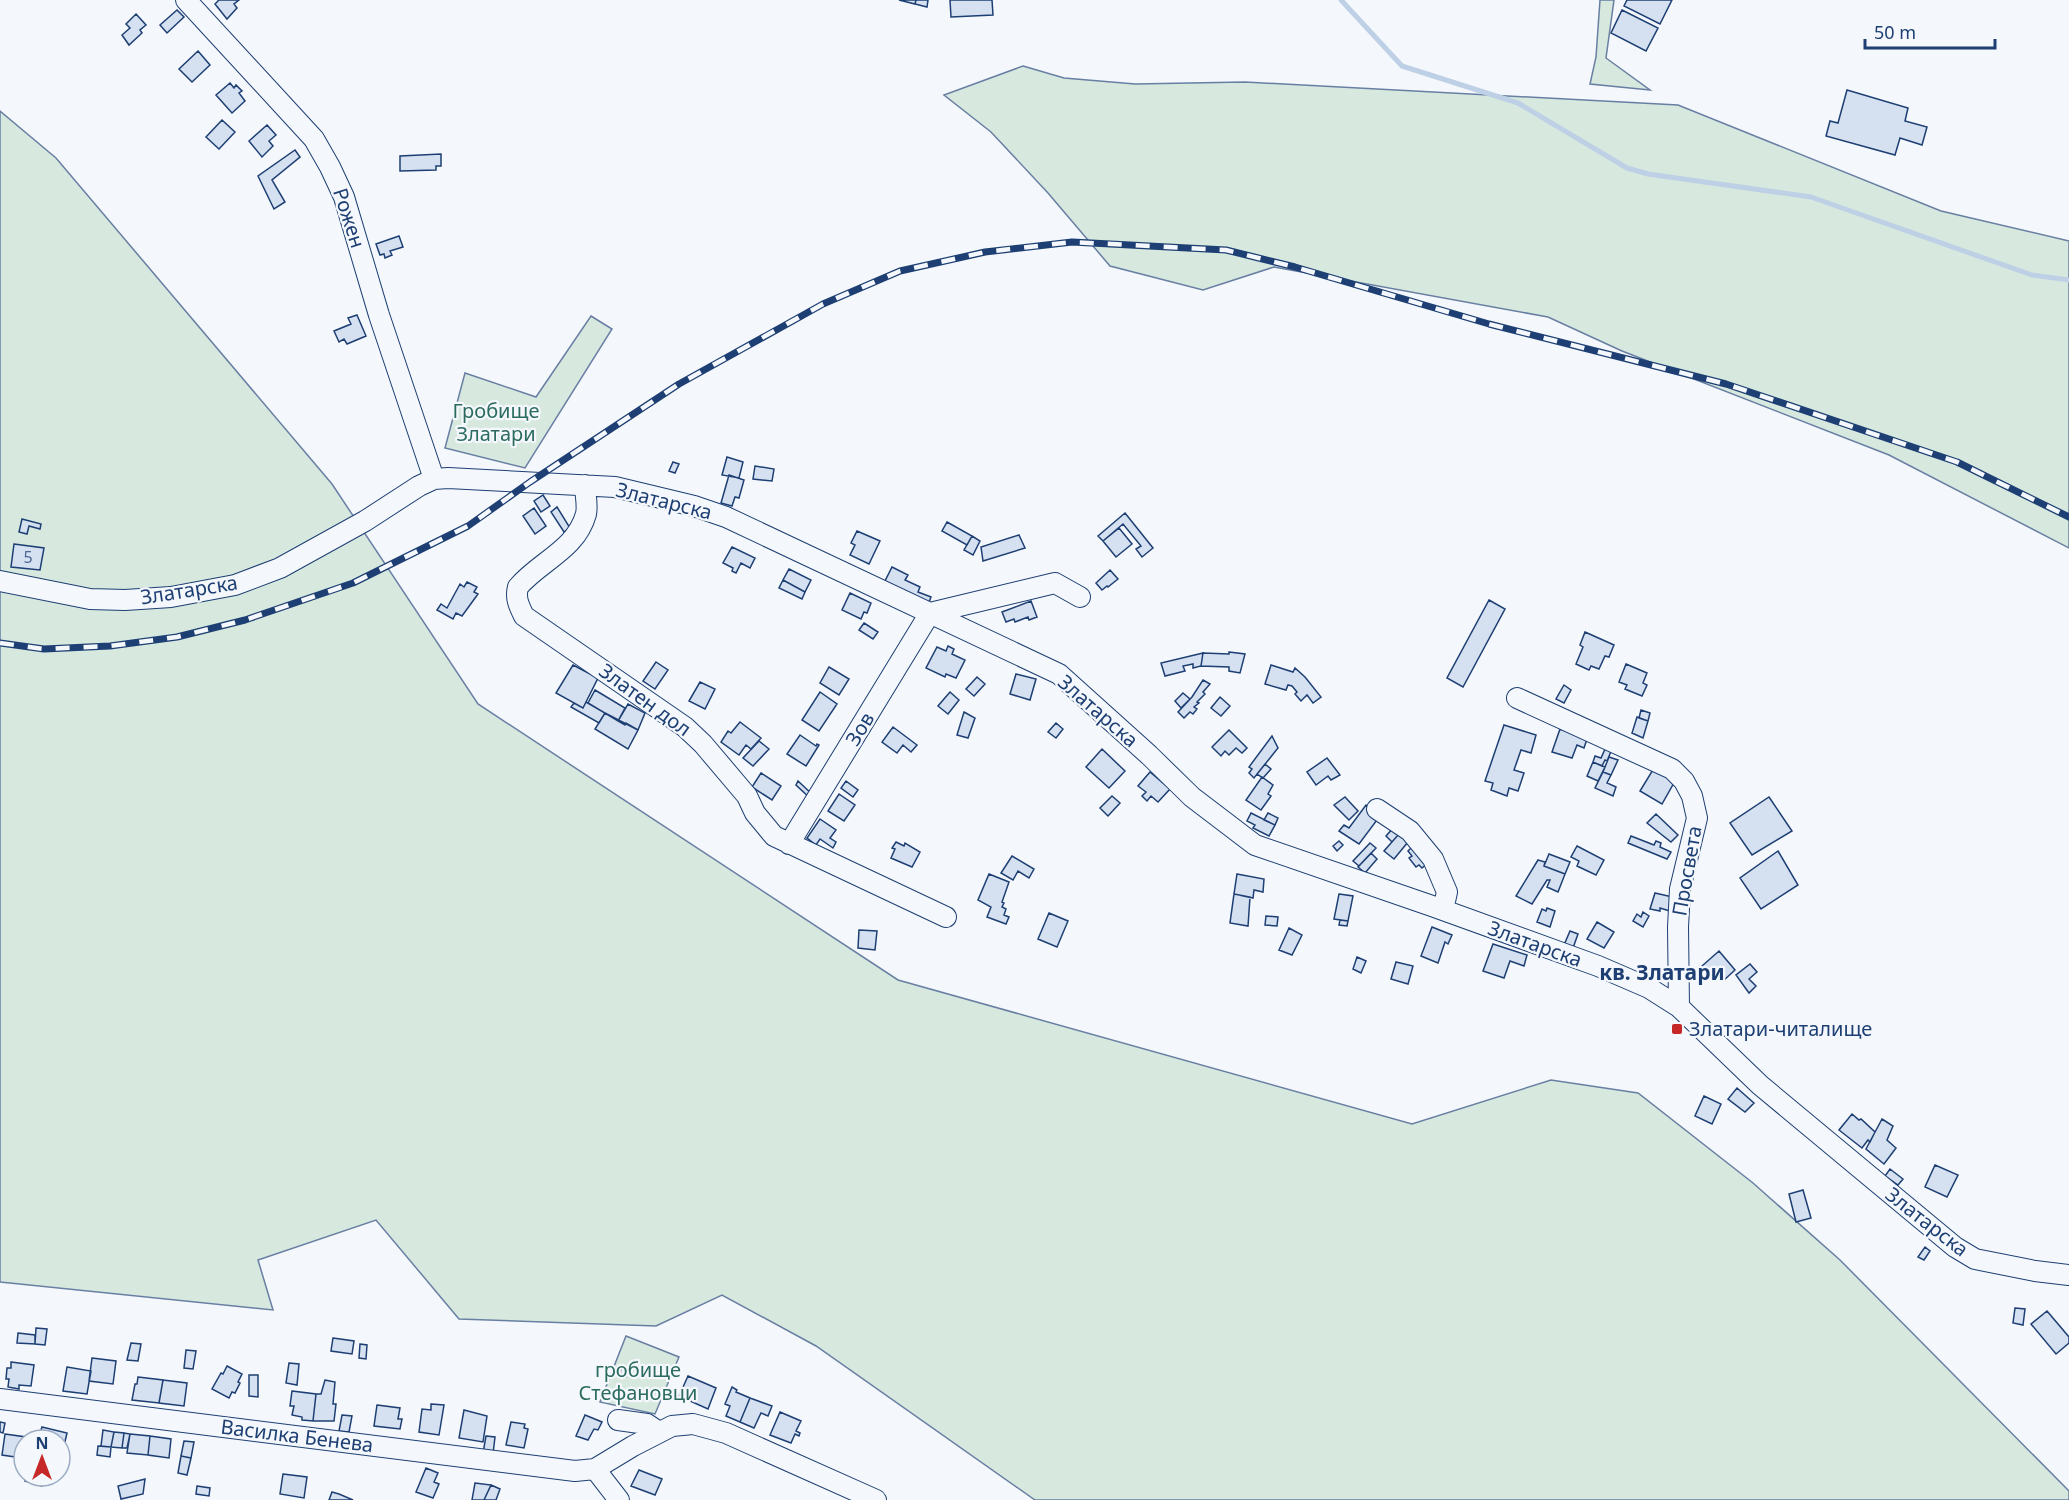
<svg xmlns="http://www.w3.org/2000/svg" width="2069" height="1500" font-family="'Noto Sans',sans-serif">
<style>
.green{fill:#d7e8df;stroke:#687fa3;stroke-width:1.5}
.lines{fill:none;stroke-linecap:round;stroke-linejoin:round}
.stream{stroke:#bed0e5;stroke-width:5}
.building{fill:#d5e0f0;stroke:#1d3f73;stroke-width:1.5}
.minor-casing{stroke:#1d3f73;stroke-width:22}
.minor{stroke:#f4f7fb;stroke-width:20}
.rail-casing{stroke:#1d3f73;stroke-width:7}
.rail{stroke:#f4f7fb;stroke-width:4.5;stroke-dasharray:14;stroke-linecap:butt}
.poi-dot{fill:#c62828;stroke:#f4f7fb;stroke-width:2}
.labels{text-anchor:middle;stroke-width:4.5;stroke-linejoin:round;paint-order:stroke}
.number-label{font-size:16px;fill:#4b6792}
.street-label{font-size:20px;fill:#1d3f73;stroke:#f4f7fb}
.park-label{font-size:20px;fill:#2c6c60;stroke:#f4f7fb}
.poi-label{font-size:20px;fill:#1d3f73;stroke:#f4f7fb;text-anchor:start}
.neighbourhood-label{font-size:21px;font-weight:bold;fill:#1d3f73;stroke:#f4f7fb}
</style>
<rect width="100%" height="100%" fill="#f4f7fb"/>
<path class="green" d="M1600,0H1614L1606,58L1650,90L1590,84L1596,57Z
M1023,66L1064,78L1135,84L1245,82L1678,105L1941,211L2069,241V548L1889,455L1622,351L1548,317L1274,267L1203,290L1110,266L1048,193L991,132L944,95Z
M0,111L56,158L332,484L478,704L898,980L1412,1124L1551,1080L1638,1093L1753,1183L1840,1260L2069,1491V1500H1035L816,1346L722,1295L656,1326L459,1319L376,1220L258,1260L273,1310L0,1282Z
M591,316L612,329L525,468L445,448L465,373L536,397Z
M626,1336L679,1357L655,1414L600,1402Z"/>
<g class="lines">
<path class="stream" d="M1341,0L1402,66L1518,103L1627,168L1648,174L1811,197L2032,275L2069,280"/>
</g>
<path class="building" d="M219,0H239L234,4L237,8L227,19L215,4Z
M899,0H916L915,4Z
M916,0H928L927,7L915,4Z
M950,0H992L993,15L951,17Z
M1627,0H1672L1660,24L1624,6Z
M177,10L184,17L167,33L160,25Z
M1622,10L1658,28L1646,51L1611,33Z
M136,14L146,25L140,30L142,33L129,45L122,35L130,28L126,24Z
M198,51L210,65L192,82L179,69Z
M230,83L234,88L236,85L242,91L239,93L245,101L232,113L216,95Z
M1847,90L1908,108L1905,121L1927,127L1922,145L1900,138L1895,155L1826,136L1830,121L1838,123Z
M222,120L235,132L219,149L206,137Z
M267,125L276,135L269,141L273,146L262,157L249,141Z
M295,150L300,157L272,180L285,202L274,209L258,176Z
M441,154V166H436V170L400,171V156Z
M399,236L403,247L390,251L392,255L385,258L384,254L380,255L376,244Z
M357,315L366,336L347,344L344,339L339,342L334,331L351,324L348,318Z
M727,457L743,462L739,478L722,475Z
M673,462L679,464L675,473L669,471Z
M755,466L774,469L772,481L753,479Z
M729,475L744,480L739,498L735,497L732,506L721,503Z
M543,495L550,506L541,512L534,501Z
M557,507L570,528L564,532L551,512Z
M534,508L546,526L535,534L523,516Z
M1125,513L1153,548L1142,557L1136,549L1141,546L1123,524L1103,541L1098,536Z
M22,519L41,524L40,529L29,526L27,534L19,532Z
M947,522L972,536L967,545L942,531Z
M1119,528L1132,544L1116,557L1103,541Z
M857,531L880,541L869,564L850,555L855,545L851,543Z
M1019,535L1025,548L983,561L981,547Z
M972,536L980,541L973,555L964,550Z
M14,544L44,548L40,570L11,567Z
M732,547L755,558L750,568L741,563L736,573L732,571L733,568L723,563Z
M892,567L908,575L905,580L920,587L918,592L931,597L928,605L883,585Z
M789,569L811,580L805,592L783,580Z
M1110,570L1118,579L1108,587L1107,586L1102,590L1096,583Z
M783,580L805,592L802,599L779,588Z
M467,582L477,587L474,592L478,594L462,616L456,613L453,619L437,610L441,604L447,608L460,584L464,587Z
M850,593L871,603L867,613L864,612L861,619L842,610Z
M1489,600L1505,609L1463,687L1447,678Z
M1031,601L1037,617L1029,620L1028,617L1015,622L1014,619L1006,622L1002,612Z
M864,623L878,632L873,639L859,630Z
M1585,632L1614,645L1609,657L1605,656L1599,669L1591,666L1589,670L1576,664L1583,647L1580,645Z
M948,646L954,649L952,654L965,660L956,678L946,674L945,677L926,668L937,647L946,651Z
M1229,652L1245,654L1240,673L1229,671V667L1201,666L1203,653L1229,654Z
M1203,653L1201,666L1193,668V664L1183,666L1185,671L1165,676L1161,663Z
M656,662L668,670L655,689L643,681Z
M1626,664L1647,673L1643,683L1647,685L1642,696L1625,689L1627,685L1619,682Z
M573,665L598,678L583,708L556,693Z
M1271,665L1293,672L1295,668L1305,677L1321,697L1313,703L1307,695L1301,701L1295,694L1297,692L1292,686L1288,685L1286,690L1265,684Z
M829,667L849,679L839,695L820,683Z
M1016,674L1036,679L1030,700L1010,694Z
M977,677L985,684L974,696L966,689Z
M1203,680L1210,684L1203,692L1205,694L1197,702L1199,703L1194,707L1197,709L1193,714L1190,712L1184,718L1178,712L1192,697Z
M700,682L715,689L705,709L689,701Z
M1564,685L1571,690L1564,703L1556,699Z
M595,690L625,708L618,721L588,703Z
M820,692L837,704L819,731L802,720Z
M950,692L959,700L948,714L938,706Z
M1183,693L1190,699L1181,708L1175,701Z
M1220,697L1230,706L1221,716L1211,708Z
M586,702L605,713L599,723L571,707L574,703L583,708Z
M628,704L645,713L638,730L626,723L625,725L618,721Z
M1641,710L1650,713L1648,721L1639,718Z
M964,712L975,718L968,738L957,735Z
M605,713L638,730L628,749L595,729Z
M1637,717L1648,721L1643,738L1632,733Z
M740,722L761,738L751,749L746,745L739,755L721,742L728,731L731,733Z
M1056,723L1063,729L1056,738L1048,732Z
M1504,725L1536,735L1531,753L1521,750L1514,770L1524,773L1518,791L1509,788L1507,796L1491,790L1493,783L1485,781Z
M893,727L917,745L911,752L903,745L897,753L882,742Z
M1560,729L1587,739L1584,748L1577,745L1572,758L1552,752Z
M1229,730L1247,748L1242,753L1236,748L1229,755L1225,751L1221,756L1212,747Z
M800,735L816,746L817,744L819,745L806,766L787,754Z
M1272,736L1278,748L1254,778L1249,773L1252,769L1249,767Z
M759,741L769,749L753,766L743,758Z
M1606,747L1612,749L1607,761L1605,760L1602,766L1593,762L1595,756L1601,758Z
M1102,749L1125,771L1109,788L1086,767Z
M1609,757L1618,760L1611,775L1603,772Z
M1327,758L1340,775L1331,780L1328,776L1316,785L1307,772Z
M1593,762L1605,767L1598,781L1587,776Z
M1265,764L1271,769L1263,778L1257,774Z
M1654,768L1675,781L1662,804L1640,791Z
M1150,772L1170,789L1158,802L1151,796L1147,801L1142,796L1146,792L1138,786Z
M1603,772L1611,775L1607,783L1616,787L1613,796L1595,788Z
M761,773L781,786L772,800L752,787Z
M1262,777L1273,785L1268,794L1271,796L1261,810L1246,800Z
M798,781L814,796L811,799L796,785Z
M846,781L858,790L853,797L841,788Z
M839,794L855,805L844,821L828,811Z
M1112,796L1120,803L1108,816L1100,808Z
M1345,797L1358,811L1349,820L1334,805Z
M1769,797L1792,831L1752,855L1730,823Z
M1366,805L1380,816L1359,844L1339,831L1344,825L1349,828Z
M1251,813L1275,825L1269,836L1253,828L1255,825L1247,821Z
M1268,813L1278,818L1275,825L1264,820Z
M1656,814L1678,835L1671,842L1647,823Z
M820,819L836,830L830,838L836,842L833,848L820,839L816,845L807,838Z
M1394,827L1399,834L1392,842L1386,836Z
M1399,834L1408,842L1394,859L1384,851Z
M1631,836L1654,845L1656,841L1661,843L1660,847L1671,852L1667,859L1628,843Z
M1339,841L1343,845L1337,851L1333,846Z
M896,842L904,846L905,843L920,852L912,867L891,858L895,849L892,848Z
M1370,843L1376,848L1359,866L1353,861Z
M1414,845L1429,862L1422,868L1419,865L1416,867L1409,858L1412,856L1408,851Z
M1577,846L1604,860L1596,875L1577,866L1579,861L1571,857Z
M1778,851L1798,885L1761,909L1740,878Z
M1371,853L1377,859L1365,873L1358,867Z
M1549,854L1570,862L1565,874L1544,866Z
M1012,856L1034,869L1029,878L1018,871L1013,880L1001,873Z
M1538,860L1545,862L1544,866L1565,874L1558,892L1547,887L1550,880H1547L1532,904L1516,896Z
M989,874L1009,882L1002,902L1004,903L1002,907L1006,909L1004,915L1009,917L1006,924L987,917L991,907L978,900Z
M1237,874L1264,879L1263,892L1254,890L1253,898L1234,894Z
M1655,893L1677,898L1673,912L1660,908V911L1650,909Z
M1234,894L1250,897L1248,926L1230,923Z
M1339,894L1353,896L1348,921L1334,919Z
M1547,908L1555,911L1550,927L1537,922L1542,909L1546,911Z
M1643,912L1649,916L1643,927L1633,921L1637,914L1641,917Z
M1049,913L1068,921L1057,947L1038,939Z
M1266,916L1278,917L1277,926L1265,925Z
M1340,920L1348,921L1347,926L1339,925Z
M1597,922L1614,932L1604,948L1587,939Z
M1432,927L1452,935L1448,944L1445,942L1438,963L1421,956Z
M1289,928L1302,935L1292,955L1279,950Z
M859,930L877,931L875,950L858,948Z
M1570,931L1578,934L1573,948L1564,945Z
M1493,944L1527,955L1524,966L1510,961L1504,978L1483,971Z
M1719,951L1735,970L1723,981L1716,973L1711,977L1702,966Z
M1357,957L1366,961L1361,973L1353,969Z
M1396,962L1413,966L1408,984L1391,979Z
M1750,964L1757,972L1749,979L1756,986L1749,993L1736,975Z
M1737,1088L1754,1103L1745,1112L1728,1099Z
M1704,1096L1721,1104L1712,1124L1695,1116Z
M1852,1114L1859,1120L1861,1119L1875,1132L1870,1142L1868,1140L1862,1148L1839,1130Z
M1882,1119L1893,1126L1887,1140L1896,1148L1884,1164L1866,1149Z
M1935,1165L1958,1175L1947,1197L1925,1187Z
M1890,1169L1903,1179L1898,1185L1885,1176Z
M1803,1190L1811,1218L1796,1222L1789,1194Z
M1925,1247L1930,1251L1924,1260L1918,1257Z
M2015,1308L2025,1309L2023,1325L2013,1323Z
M2047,1311L2069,1337V1343L2056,1354L2031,1324Z
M36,1328L47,1329L45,1345L35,1344Z
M18,1333L35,1335V1344L17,1343Z
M333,1338L354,1341L352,1354L331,1351Z
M131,1343L141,1344L138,1361L127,1360Z
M360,1344L367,1345L366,1359L359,1358Z
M186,1350L196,1351L193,1369L184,1368Z
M92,1358L116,1361L113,1384L89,1381Z
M11,1362L34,1365L31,1386L19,1385V1389L8,1387L9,1379H6L7,1368H11Z
M289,1363L299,1364L297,1385L286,1383Z
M227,1366L242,1374L238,1382L240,1383L235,1393L232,1392L229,1398L212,1389L221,1373L223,1374Z
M623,1366L630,1369L626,1377L619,1373Z
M67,1367L91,1371L87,1394L63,1391Z
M249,1375H258V1397L249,1396Z
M688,1376L716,1388L708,1409L679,1396Z
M138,1377L163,1380L159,1403L132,1400L135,1384H137Z
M163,1380L187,1383L184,1406L159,1403Z
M325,1380L335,1382L333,1404H336L334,1421H313L316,1394H321Z
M732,1387L737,1390L736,1392L750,1398L740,1422L726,1416L730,1406L725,1404Z
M292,1391L316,1394L313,1421L302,1420V1417L292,1415L294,1406H290Z
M750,1398L772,1406L768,1416L761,1413L754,1428L740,1422Z
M431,1404L444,1405L439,1435L419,1432L422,1409L431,1410Z
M377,1405L400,1408L398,1419H402L400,1429L374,1426Z
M464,1410L487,1416L483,1442L459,1438Z
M780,1412L801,1421L796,1431L800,1433L799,1436L795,1434L791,1443L770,1435Z
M342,1415L352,1416L349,1432L339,1431Z
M585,1415L602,1422L598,1430L594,1429L588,1440L576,1436Z
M0,1422L5,1423L3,1433L0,1432Z
M511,1422L525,1424L524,1428L528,1429L524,1448L506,1445Z
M42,1427L67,1433L63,1450L60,1449V1440H38Z
M103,1430L114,1432L111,1447L101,1446Z
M114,1432L124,1433L122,1448L111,1447Z
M124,1433L130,1434L127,1448H122Z
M5,1434L26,1437L22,1458L2,1455Z
M130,1434L150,1436L148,1455L127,1453Z
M150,1436L171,1439L169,1458L148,1455Z
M486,1436L495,1437L493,1454L483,1453Z
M184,1441L194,1442L191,1458L181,1456Z
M98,1446L111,1447L110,1457L97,1455Z
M181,1456L191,1458L187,1475L178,1473Z
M18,1457L24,1458L21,1468L17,1467Z
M426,1468L438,1473L434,1482L439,1484L433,1498L416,1492Z
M639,1470L662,1479L655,1495L631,1486Z
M283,1474L307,1477L304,1498L280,1494Z
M27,1476L44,1479L42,1486L25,1481Z
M145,1479L143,1494L121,1499L118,1486Z
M475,1483L491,1485L484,1500H472Z
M491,1485L500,1489L496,1500H484Z
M197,1486L210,1488L209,1496L196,1494Z
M332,1492L339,1494L353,1500H329Z"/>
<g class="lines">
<defs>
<path id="minor" d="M186,0L314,139L330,167L344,197L379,315L434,479
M585,485C585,494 588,505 586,514C576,550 540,561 518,587C515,598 519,606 524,616L685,727L703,744L747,796L755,813L774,836L946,917
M0,581L90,599L125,600L171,597L235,585L280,568L365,521L419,486L434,479L448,478L615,487L694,506L726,517L1059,674L1149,755L1192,797L1255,845L1432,906L1598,966L1649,988L1679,1007L1760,1085L1955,1247L1975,1259L2035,1271L2069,1275
M1517,698L1672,769L1684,781L1692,796L1697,818L1680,889L1678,927L1679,1007
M1377,809L1410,831L1433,859L1447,892L1443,910
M789,844L930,613L1055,583L1080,597
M0,1399L575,1471L595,1469L633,1446L672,1426L693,1424L726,1433L876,1500
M618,1420L647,1424L659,1432
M595,1469L619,1500"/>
</defs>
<use href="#minor" class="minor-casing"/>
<use href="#minor" class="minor"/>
<defs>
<path id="rail" d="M0,643L44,649L110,646L177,637L245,620L353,583L468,526L530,482L679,384L823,304L900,271L985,252L1072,242L1226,250L1295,267L1489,324L1726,384L1957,462L2069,517"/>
</defs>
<use href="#rail" class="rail-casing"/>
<use href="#rail" class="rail"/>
</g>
<rect class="poi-dot" x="1671" y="1023" width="12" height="12" rx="3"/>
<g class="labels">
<g class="number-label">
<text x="28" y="563">5</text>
</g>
<g class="street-label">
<text transform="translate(349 218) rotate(72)" y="7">Рожен</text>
<text transform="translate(664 501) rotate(14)" y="7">Златарска</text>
<text transform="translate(189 590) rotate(-9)" y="7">Златарска</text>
<text transform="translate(645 700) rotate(36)" y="7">Златен дол</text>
<text transform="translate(1098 711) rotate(41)" y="7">Златарска</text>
<text transform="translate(860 729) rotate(-59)" y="7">Зов</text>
<text transform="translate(1687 871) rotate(-80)" y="7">Просвета</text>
<text transform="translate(1535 944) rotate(20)" y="7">Златарска</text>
<text transform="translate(1927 1222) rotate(38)" y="7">Златарска</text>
<text transform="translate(297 1436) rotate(7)" y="7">Василка Бенева</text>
</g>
<g class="park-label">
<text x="496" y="418">Гробище<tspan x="496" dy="23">Златари</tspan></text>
<text x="638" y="1377">гробище<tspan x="638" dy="23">Стефановци</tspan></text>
</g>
<g class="poi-label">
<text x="1689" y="1036">Златари-читалище</text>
</g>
<g class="neighbourhood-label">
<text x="1662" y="980">кв. Златари</text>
</g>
</g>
<g transform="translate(42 1458)"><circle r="28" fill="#f4f7fb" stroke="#9eadc5" stroke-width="1.5"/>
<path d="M0-4.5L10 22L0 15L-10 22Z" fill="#c62828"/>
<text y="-9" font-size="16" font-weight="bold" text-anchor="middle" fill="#1d3f73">N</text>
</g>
<path d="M1865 39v9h130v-9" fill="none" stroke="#1d3f73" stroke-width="3"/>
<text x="1874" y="39" font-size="18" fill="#1d3f73" stroke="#f4f7fb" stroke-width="4.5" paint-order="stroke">50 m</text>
</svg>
